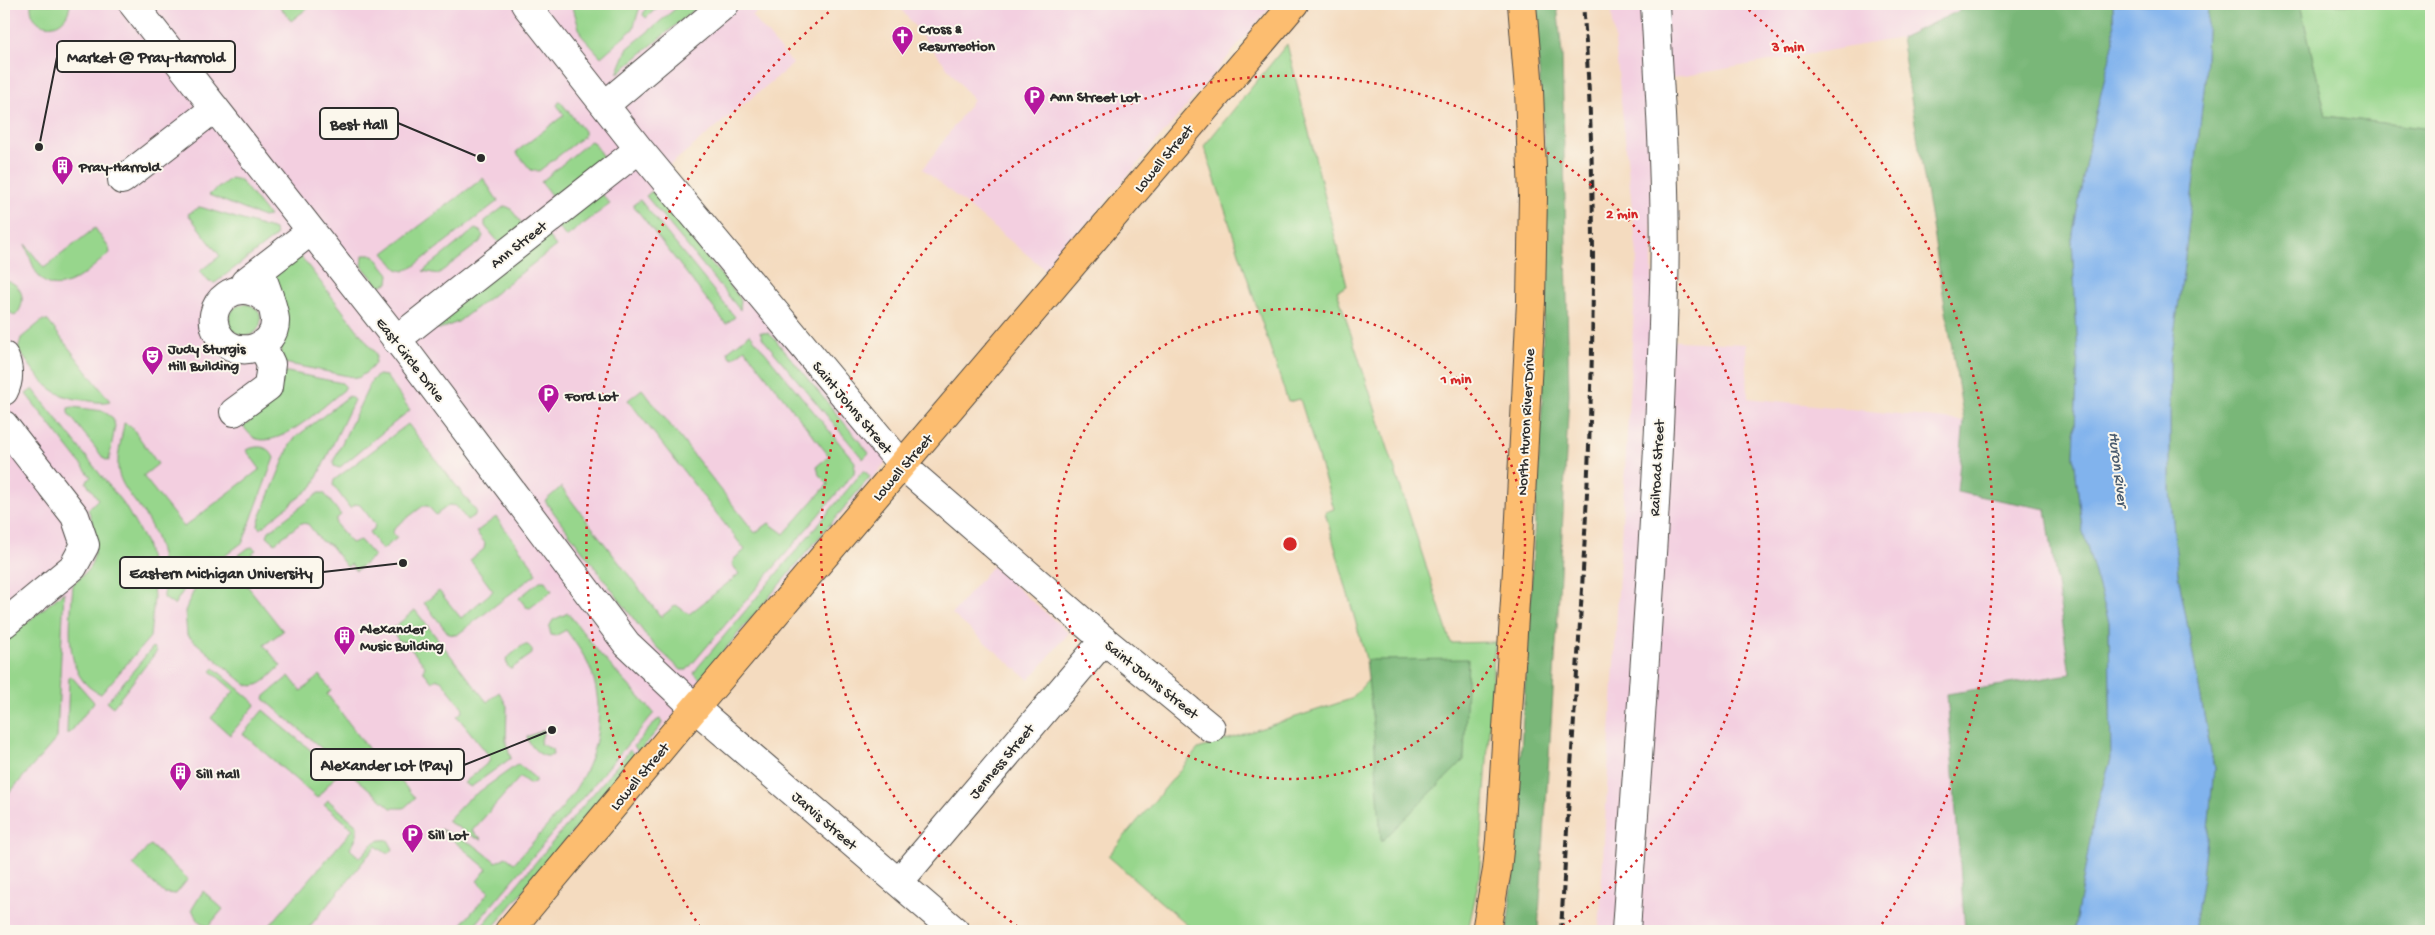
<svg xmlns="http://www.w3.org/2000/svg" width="2435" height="935" font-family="'Gochi Hand',sans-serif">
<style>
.built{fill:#f3cfe0}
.green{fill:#97d68c;stroke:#61805c}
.forest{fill:#79b778;stroke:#527152}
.water{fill:#81b3ed;stroke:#566f8c}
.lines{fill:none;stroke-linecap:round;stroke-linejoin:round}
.minor-casing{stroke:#494541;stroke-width:30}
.major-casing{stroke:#494541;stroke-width:30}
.minor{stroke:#fff;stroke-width:28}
.major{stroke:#fcbd6f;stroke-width:28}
.rail{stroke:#2b2b2b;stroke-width:4;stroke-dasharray:8 4;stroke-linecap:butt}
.ring{fill:none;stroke:#d62828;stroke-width:2.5;stroke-dasharray:2.5 5}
.labels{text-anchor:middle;stroke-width:4;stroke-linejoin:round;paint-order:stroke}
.poi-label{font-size:15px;font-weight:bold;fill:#2b2b2b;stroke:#fbf7ec;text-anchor:start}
.street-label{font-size:15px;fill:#2b2b2b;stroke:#fbf7ec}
.water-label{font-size:16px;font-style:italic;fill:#495b6f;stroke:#fbf7ec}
.centre{fill:#d62828;stroke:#fbf7ec;stroke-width:2.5}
.ring-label{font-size:15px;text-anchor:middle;font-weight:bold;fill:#d62828;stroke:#fbf7ec;stroke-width:4;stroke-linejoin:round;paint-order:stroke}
.leader{fill:none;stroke:#2b2b2b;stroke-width:2}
.callout-dot{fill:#2b2b2b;stroke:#fbf7ec;stroke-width:2}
.callout{fill:#fbf7ec;stroke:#2b2b2b;stroke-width:2}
.callout-label{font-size:16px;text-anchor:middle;font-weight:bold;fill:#2b2b2b}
</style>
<rect width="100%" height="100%" fill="#fbf7ec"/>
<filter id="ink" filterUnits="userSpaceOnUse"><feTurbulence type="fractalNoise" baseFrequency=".02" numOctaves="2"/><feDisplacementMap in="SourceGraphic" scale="10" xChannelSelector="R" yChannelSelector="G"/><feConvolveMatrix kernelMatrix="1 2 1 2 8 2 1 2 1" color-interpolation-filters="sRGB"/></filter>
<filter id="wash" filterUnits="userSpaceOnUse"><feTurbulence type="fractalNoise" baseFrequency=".0096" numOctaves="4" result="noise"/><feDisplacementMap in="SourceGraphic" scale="20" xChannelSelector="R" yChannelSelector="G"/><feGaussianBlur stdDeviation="1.12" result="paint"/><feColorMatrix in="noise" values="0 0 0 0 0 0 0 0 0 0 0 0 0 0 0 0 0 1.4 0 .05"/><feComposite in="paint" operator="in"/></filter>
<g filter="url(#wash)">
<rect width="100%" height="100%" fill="#f4dbbf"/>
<path class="built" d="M4,4H766L752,16L793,64L665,169L897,449L493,931H4Z
M897,4H1273L1047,271L923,169L973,100Z
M1611,4H1973L1901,38L1650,82L1653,340L1746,344L1748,398L1964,421L1957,492L2046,509L2070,674L1947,694L1965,931H1599L1637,255Z
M992,566L1069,633L1029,680L952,614Z"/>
<path class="green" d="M31,4H70V5C66,34 29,31 31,4Z
M278,4H317L310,8L309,7L291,21Z
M572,4H641L633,29L601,57L581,35Z
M647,4H661L646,18L643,15Z
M681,4H701L617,74L627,49Z
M2300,4H2422L2431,10V129L2326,116Z
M1287,44L1347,286L1337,291L1451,643L1495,642L1479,879L1468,931H1194L1108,856L1198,749L1351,699L1371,677L1325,512L1334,509L1300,399L1288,402L1204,146Z
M560,101L584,131V136L539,171L531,170L516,152L564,115L557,105Z
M590,141L593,142L607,163L557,203L541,182Z
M231,178L240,180L269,216L263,217L209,195Z
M483,178L498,201L413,267L404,271L397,269L384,253Z
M597,188L610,204L566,237L555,223Z
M652,191L736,293L741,300L740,310L646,196Z
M640,200L735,317L726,324L633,205Z
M505,206L510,208L524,226L501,245L485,226V221Z
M200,207L275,230L276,236L215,283L209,282L200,271L220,256L188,214Z
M95,228L109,248L110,253C94,265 63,299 42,280C33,271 30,256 25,244L44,268Z
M475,229L480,231L483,236L480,242L438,274L423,271Z
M544,231L556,246L458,322L440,329L424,325Z
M299,254L376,354C377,367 368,371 358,378L279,362L286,320L275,277L280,269Z
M363,255H374L389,274L388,283L379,286L362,266Z
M4,280C23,283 28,303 15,316L4,308Z
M229 320a16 16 0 1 1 32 0a16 16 0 1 1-32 0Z
M43,320L48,321L110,401C101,404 92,401 83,400C46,396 40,377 18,350L21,338Z
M760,332L768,333L774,338L869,453L863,459L763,339Z
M750,334L855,462L854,473L687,670H681L651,642L545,501L561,487L661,617L676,605L689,614L693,611L739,574L732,564L734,559L745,550L628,400L642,389L755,533L769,523L784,534L828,484L819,475L817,466L829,456L745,349L733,358L729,356L728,351Z
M278,370L342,383L345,386L344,390C324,405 283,447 257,439C251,437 247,431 243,426L251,421L247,416Z
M378,375L386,376L410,410L339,468L334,466L333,462L372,380Z
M33,389L125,506L146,543L152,570L154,598L150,637L101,694C60,678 71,618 73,584C78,579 86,573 90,567C99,548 95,528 88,509L98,499L86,482L91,477L26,394Z
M349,396L354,400L313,486L260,529L258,525L260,518L290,445L296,437Z
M73,407L103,411L113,418L115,426L109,461L104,459L68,413V408Z
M124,423L131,426L158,464L143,476L184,527L260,469L246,450C258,445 268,445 274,458L243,542L187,585L174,605L164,598C165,571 162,545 148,521C140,505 119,487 118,468C117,454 122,437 124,423Z
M408,424L476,511L475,515L467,520L456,506L449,505L436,515L428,506H423L394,528L393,533L397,538L382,550L369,532L374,529L375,524L360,505L356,504L350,508L333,485L334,480Z
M864,470L870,477L700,679L694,673L698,667Z
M319,493H324L341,515L336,519V524L351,543L360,540L374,556L356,571L351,564L347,567L329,544L321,541L308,524L301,523L275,543L267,536L269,531Z
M496,517L535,569L536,574L457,635L449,634L424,603L439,591L461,618L493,591L470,560L484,549L485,543L476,532Z
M252,547L256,550L252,553L261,563L242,579L283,631L264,645L281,666C270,675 260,691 245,684L187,635L185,611L194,590L248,548Z
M540,581H545L552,591L530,608L526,607L519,598Z
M64,592L57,738L4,799V641Z
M415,610L487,702L499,692L507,706L506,743L511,758L471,787L464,783L489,762L490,757L457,716L462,712L463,708L441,680L437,679L432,682L423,671L425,666L405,642L399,641L391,630Z
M568,613L600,654L654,713L470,931H456L489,892L477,881L487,869L440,829L474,845L496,862L506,857L514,863C563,808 614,762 594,680C590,662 576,644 566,630L555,636L551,635L549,627L553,620Z
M523,645H528L532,649V654L511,669L507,666L506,659Z
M153,647L157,651L113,707L107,702Z
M214,668L256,704L230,735L211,718L234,691L211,671Z
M320,675L331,690L327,694L386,772H393L415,798L404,808H391L264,699L265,696L289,676L301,691Z
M71,676L94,702L70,733H67L69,677Z
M263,710L338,773L317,798L243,734Z
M660,719L662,722L660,727L639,752L634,746L656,721Z
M544,730L540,744L552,749L553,755C542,760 530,747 527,737Z
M630,750L636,756L490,931H478Z
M518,764L535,778V783L530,784L520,777L472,831L482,839L476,838L447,821L466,801Z
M328,800L357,825V836L350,849L360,858C369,848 374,838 388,840L393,849L390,853H386L376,846L306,931H265L353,829L324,804Z
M150,845L188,879L176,894L164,893L133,865Z
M203,891L223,909L208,927L197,920L192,909Z"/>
<path class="forest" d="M1534,4H1557L1562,54L1569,394L1558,613L1538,931H1507L1514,866L1542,405L1545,152Z
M1973,4H2113L2114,41L2091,134L2072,239L2078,353L2074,456L2082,528L2109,622L2111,759L2095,812L2074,931H1965L1947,694L2070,674L2046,509L1957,492L1964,421L1901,38Z
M2208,4H2300L2326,116L2431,129V931H2194L2203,877L2214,769L2178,574L2170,491V360L2183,274L2205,81Z
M1468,659L1464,760L1381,842L1374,733L1366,660Z"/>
<path class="water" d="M2113,4H2208L2205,81L2183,274L2170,360V491L2178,574L2214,769L2203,877L2194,931H2074L2095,812L2111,759L2109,622L2082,528L2074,456L2078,353L2072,239L2091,134L2114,41Z"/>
</g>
<g filter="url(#ink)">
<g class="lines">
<defs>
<path id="minor" d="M133,4L405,350L627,644L695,708L955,931
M525,4L639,149L903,466L1104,640L1211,728
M605,105L725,4
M122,180L215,108
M260,271C265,286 273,303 275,319C277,349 236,360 220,337C197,306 242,268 272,306
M245,282L311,231
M396,340L639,149
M4,356C9,367 10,380 4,391
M234,412L268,387L271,364L262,345
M4,425L75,516L85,545L73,567L4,624
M899,882L1104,640
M1626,931C1640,717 1659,503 1664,288C1667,194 1660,98 1655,4"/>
<path id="major" d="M509,931L695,708L1294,4
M1486,931L1497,870L1500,840L1519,537L1531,301L1533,196L1529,90L1522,4"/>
</defs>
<use href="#minor" class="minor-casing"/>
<use href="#major" class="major-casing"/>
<use href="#minor" class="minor"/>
<use href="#major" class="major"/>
<path class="rail" d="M1561,931C1578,622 1609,313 1583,4"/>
</g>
</g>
<g class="ring">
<circle cx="1290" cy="544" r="235"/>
<path d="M1024 931A469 469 0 1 1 1556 931"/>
<path d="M700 927A704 704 0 0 1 837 5M1743 5A704 704 0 0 1 1880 927"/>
</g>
<defs>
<symbol id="church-pin" viewBox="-11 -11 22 30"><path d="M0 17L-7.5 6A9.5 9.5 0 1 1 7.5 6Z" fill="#b5179e" stroke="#fbf7ec"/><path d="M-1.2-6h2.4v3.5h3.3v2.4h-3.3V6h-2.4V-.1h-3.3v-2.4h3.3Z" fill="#fff"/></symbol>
<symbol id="parking-pin" viewBox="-11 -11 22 30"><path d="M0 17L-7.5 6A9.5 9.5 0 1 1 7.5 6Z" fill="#b5179e" stroke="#fbf7ec"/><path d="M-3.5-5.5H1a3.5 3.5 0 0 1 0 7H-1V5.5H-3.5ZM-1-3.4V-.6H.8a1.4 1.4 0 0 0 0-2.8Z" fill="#fff"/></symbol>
<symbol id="building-pin" viewBox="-11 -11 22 30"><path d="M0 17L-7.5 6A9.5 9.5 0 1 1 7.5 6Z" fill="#b5179e" stroke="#fbf7ec"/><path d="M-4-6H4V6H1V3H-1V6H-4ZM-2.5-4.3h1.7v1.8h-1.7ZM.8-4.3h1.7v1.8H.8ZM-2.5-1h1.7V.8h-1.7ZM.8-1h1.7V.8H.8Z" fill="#fff"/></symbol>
<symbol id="theatre-pin" viewBox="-11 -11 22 30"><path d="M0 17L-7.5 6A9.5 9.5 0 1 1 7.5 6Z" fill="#b5179e" stroke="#fbf7ec"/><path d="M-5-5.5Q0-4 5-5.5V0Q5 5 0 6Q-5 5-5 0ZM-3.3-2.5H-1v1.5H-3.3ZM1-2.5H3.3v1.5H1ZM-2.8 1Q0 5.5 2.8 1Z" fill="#fff"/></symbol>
</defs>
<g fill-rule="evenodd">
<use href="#church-pin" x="890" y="24" width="25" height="34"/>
<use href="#parking-pin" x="1022" y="84" width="25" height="34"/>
<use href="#building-pin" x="50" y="154" width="25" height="34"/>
<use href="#theatre-pin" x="140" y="344" width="25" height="34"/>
<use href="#parking-pin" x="536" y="382" width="25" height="34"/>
<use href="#building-pin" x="332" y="624" width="25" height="34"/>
<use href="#building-pin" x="168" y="760" width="25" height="34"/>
<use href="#parking-pin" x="400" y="822" width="25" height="34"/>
</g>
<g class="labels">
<g class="poi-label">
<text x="919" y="33">Cross &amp;<tspan x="919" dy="17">Resurrection</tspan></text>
<text x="1050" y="101">Ann Street Lot</text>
<text x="79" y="171">Pray-Harrold</text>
<text x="168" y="353">Judy Sturgis<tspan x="168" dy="17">Hill Building</tspan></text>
<text x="565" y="400">Ford Lot</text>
<text x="360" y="633">Alexander<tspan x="360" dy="17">Music Building</tspan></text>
<text x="196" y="778">Sill Hall</text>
<text x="428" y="839">Sill Lot</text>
</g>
<g class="street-label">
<text transform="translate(1163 158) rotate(-50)" y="5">Lowell Street</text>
<text transform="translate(518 244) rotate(-38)" y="5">Ann Street</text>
<text transform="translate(411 359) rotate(52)" y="5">East Circle Drive</text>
<text transform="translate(853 407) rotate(50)" y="5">Saint Johns Street</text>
<text transform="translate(1525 422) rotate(-87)" y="5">North Huron River Drive</text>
<text transform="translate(902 467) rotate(-49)" y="5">Lowell Street</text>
<text transform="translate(1656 468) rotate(-87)" y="5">Railroad Street</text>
<text transform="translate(1152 679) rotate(39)" y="5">Saint Johns Street</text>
<text transform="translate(1001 761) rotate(-50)" y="5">Jenness Street</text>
<text transform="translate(639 776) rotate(-50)" y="5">Lowell Street</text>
<text transform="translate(825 820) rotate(41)" y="5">Jarvis Street</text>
</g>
<g class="water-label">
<text transform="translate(2120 469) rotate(83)" y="6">Huron River</text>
</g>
</g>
<circle cx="1290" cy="544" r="8" class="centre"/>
<g class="ring-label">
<text x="1788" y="51">3 min</text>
<text x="1622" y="218">2 min</text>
<text x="1456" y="383">1 min</text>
</g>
<path class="leader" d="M39 147L57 57M481 158L398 123M403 563L323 572M552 730L464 765"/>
<g class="callout-dot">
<circle cx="39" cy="147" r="5"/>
<circle cx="481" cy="158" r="5"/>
<circle cx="403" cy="563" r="5"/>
<circle cx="552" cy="730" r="5"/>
</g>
<g class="callout">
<rect x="57" y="41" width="178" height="31" rx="5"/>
<rect x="320" y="108" width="78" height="31" rx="5"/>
<rect x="120" y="557" width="203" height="31" rx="5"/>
<rect x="311" y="749" width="153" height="31" rx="5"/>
</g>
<g class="callout-label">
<text x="146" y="62">Market @ Pray-Harrold</text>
<text x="359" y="129">Best Hall</text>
<text x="221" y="578">Eastern Michigan University</text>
<text x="387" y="770">Alexander Lot (Pay)</text>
</g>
<rect width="2435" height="935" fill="none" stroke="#fbf7ec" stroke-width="20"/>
</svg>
